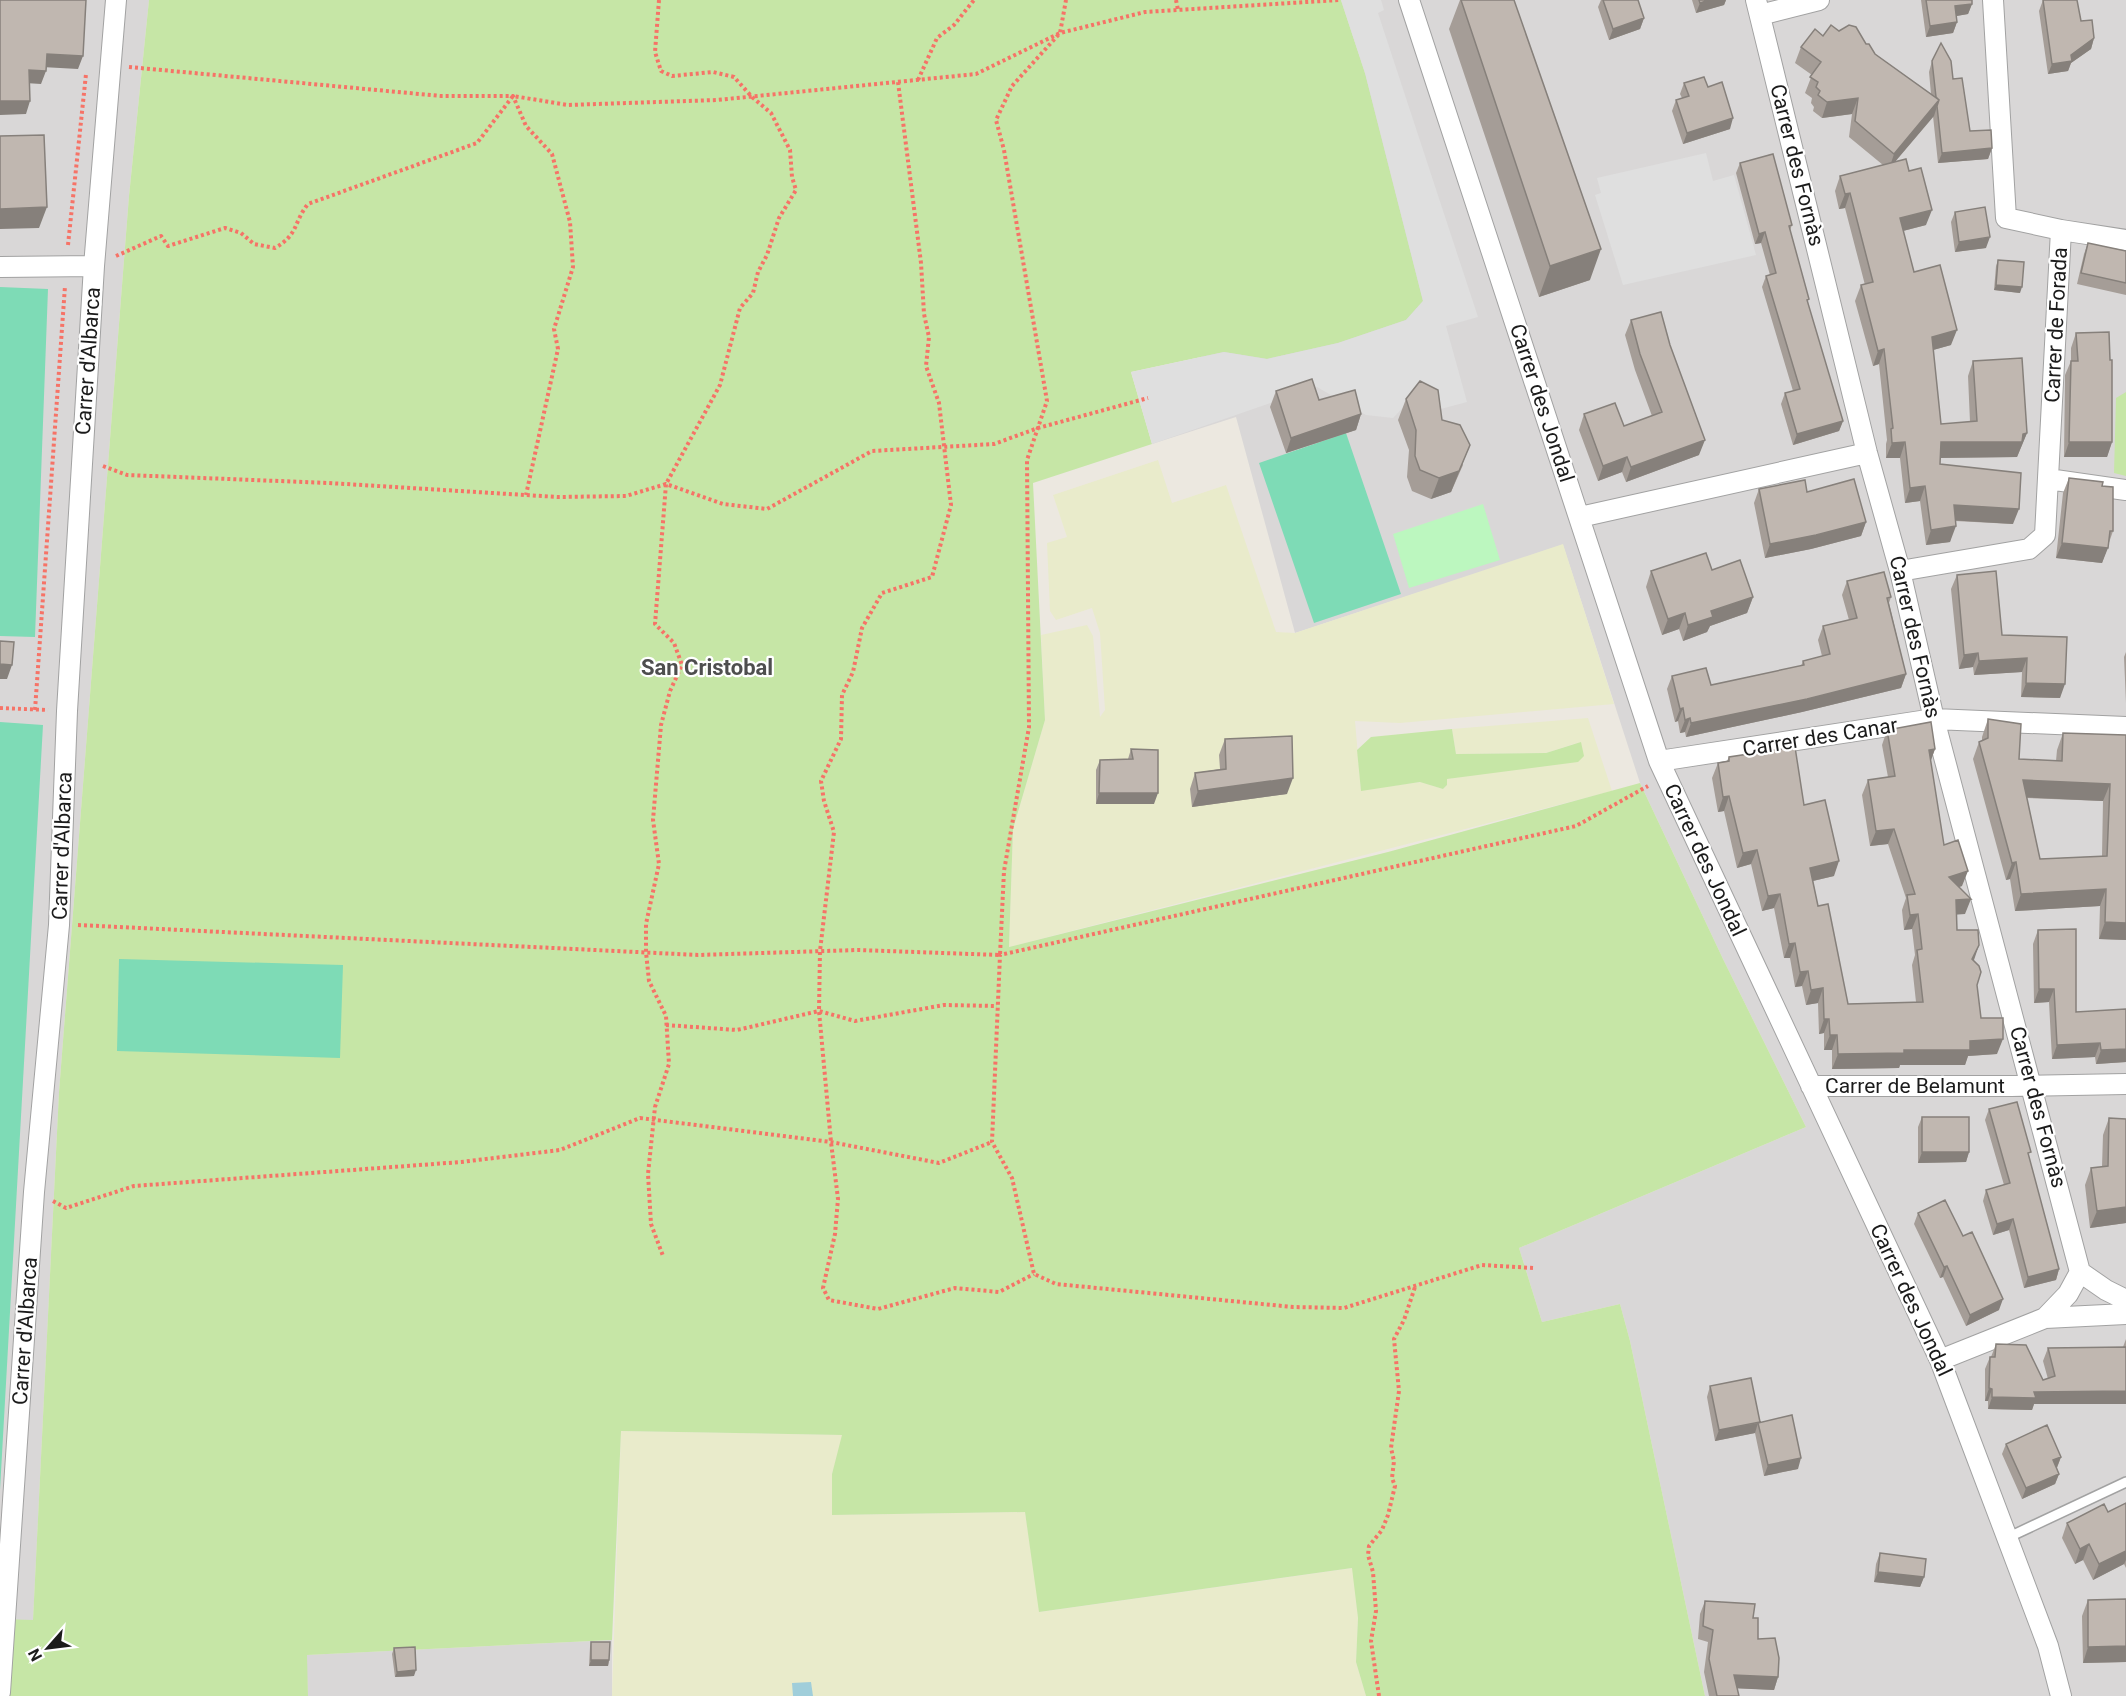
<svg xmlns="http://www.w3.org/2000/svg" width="2126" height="1696" font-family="Roboto,sans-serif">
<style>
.residential{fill:#d9d7d7}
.farmland{fill:#e9ebcb}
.grass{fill:#c6e6a6}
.park{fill:#bcf7bf}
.pitch{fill:#7edbb6}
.parking{fill:#dfdfdf}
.water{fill:#a0ceda}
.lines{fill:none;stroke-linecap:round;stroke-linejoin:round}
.lane-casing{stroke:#a2a2a2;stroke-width:12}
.street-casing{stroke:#a2a2a2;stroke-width:22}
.path{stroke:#f67367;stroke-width:4;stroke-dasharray:3 3;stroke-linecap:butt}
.lane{stroke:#fff;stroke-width:9}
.street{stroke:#fff;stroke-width:20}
.wall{fill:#a59d97;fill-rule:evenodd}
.shaded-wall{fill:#86807b}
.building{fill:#c0b7b0;stroke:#86807b;stroke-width:1.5;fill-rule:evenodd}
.labels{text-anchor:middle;stroke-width:4.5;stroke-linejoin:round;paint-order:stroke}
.street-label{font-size:21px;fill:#1b1b1b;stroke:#fff}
.neighbourhood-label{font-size:22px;font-weight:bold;fill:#4e4e4e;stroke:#fff}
</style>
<rect width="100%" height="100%" fill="#ece8e0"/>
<path class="residential" d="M0,0H149L129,196L59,1092L33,1621L0,1619Z
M1341,0H2126V1696H1705L1630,1341L1620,1304L1542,1322L1519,1248L1806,1127L1723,959L1640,783L1563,545L1295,633L1236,417L1152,444L1365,73Z
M612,1640V1696H308L306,1655Z"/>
<path class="farmland" d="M1158,460L1172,503L1226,485L1276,632L1295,633L1563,544L1614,704L1400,723L1355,721L1361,790L1421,782L1443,789L1447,785V779L1504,770L1580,742L1546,753L1456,754L1452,729L1588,718L1612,791L1009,947L1013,829L1045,720L1041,635L1087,625L1093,636L1100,717L1105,710L1100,633L1092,608L1056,620L1050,611L1047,543L1067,537L1053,495Z
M621,1431L843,1435L832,1474L833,1515L1025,1512L1040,1612L1353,1568L1358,1618L1356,1662L1366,1696H612Z"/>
<path class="grass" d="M149,0H1341L1365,73L1423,301L1406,320L1338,343L1267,359L1224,352L1131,372L1152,444L1033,483L1045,720L1013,829L1009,947L1388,852L1640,783L1723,959L1806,1127L1519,1248L1542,1322L1620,1304L1630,1341L1705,1696H1366L1356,1662L1358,1618L1352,1568L1039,1612L1025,1512L832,1515V1474L842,1435L621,1431L612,1640L307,1655L308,1696H0V1619L33,1620L59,1092L129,196Z
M2126,392V476L2114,473L2116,398Z
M1452,729L1456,754L1546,753L1581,742L1584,756L1578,762L1447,779V785L1443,789L1420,782L1361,791L1357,750L1371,737Z"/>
<path class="park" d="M1483,504L1500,560L1409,588L1393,534Z"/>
<path class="pitch" d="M0,287L48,289L35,637L0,636Z
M1346,433L1401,594L1314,623L1259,463Z
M0,722L43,725L0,1490Z
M119,959L343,965L340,1058L117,1051Z"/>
<path class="parking" d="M1341,0H1381L1384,10L1378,13L1478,317L1446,326L1467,402L1437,410L1409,401L1393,418L1366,415L1317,387L1152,444L1131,372L1224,352L1267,359L1338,343L1406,320L1423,301L1365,73Z
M1706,153L1713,181L1734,175L1756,255L1623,285L1595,195L1601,193L1597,178Z"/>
<path class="water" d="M811,1682L813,1696H793L792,1683Z"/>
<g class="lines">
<defs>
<path id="lane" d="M2009,1537L2126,1482"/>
<path id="street" d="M1409,0L1659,761L1940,1360L2048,1646L2061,1696
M1756,0L1867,453L1900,571L1934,719L2080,1272L2106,1290L2126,1300
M1760,15L1819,0
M2061,230L2126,240
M0,267L94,266
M2048,479L2126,490
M1580,517L1867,453
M1900,571L2029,549L2045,535L2061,230L2006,218L1993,0
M1659,761L1934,719L2126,727
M1811,1086H2011L2126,1084
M2045,1318L2068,1294L2080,1272
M1940,1360L2045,1318L2126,1314
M0,1692L34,1192L59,925L67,711L94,266L116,0"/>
</defs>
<use href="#lane" class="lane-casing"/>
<use href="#street" class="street-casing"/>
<path class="path" d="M659,0L655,52L661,71L672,76L713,72L734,77L752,97L771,113L790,150L792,177L796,190L779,218L767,255L758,272L753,293L740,308L720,385L666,484L655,624L674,643L682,665L670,691L661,725L653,820L659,864L646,924V952L649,981L666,1016L669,1064L655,1107L648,1174L651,1224L663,1256
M1176,0L1178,10
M129,67L441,96H513L526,126L552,154L570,222L573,267L554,329L558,349L526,495
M918,80L937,38L954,25L974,0
M898,82L921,263L924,314L929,337L926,366L939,403L951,505L932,577L882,593L862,628L853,672L842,695L841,739L821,781L824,801L834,832L820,951L819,1011L831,1142L838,1199L835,1234L823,1288L829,1300L878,1309L955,1288L999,1292L1034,1274
M68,245L86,74
M116,256L161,236L168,246L225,228L241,233L254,244L275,248C299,234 293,223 308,204L477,143L513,96L568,105L717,100L976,74L1060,33L1145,12L1339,0
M103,466L127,475L329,483L558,497L626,496L666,484L723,504L767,509L872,451L994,444L1038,428L1148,398
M0,708L48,710
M35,710L65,286
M78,925L698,955L858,950L1000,955L1004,871L1029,727L1027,460L1047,401L1004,150L996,120L1012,86L1060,33L1066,0
M666,1025L737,1030L819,1011L855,1021L944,1005L997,1006
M53,1201L66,1208L134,1186L461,1162L560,1150L640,1118L831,1142L939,1163L992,1142
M1533,1268L1482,1265L1344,1308L1293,1307L1056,1284L1034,1274L1012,1178L992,1142L1000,955L1576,826L1648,786
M1379,1696L1371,1641L1376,1611L1373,1572L1368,1555L1369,1546L1382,1530L1388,1515L1395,1486L1392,1478L1394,1461L1391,1448L1399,1391L1394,1339L1404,1320L1415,1287"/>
<use href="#lane" class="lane"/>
<use href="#street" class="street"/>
</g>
<path class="wall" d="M1460,0H1514L1590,280L1539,297L1449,29Z
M1601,0H1638L1644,18L1640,29L1609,40L1598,7Z
M1692,0H1726L1724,5L1696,13Z
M1921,0H1972V4L1968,14L1956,16L1957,22L1953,33L1926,37Z
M2043,0L2081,21L2094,38L2091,49L2071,63L2068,71L2048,74L2039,11Z
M1839,31L1866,44L1875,54L1931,94L1929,72L1932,61L1953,79L1970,131L1992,148L1988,159L1938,163L1933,116L1895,161L1926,225L1903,231L1914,272L1951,345L1933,350L1941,424L1970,422L1968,376L1973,361L2027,433L2017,457L1940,458V464L2013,524L1955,521L1950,542L1926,545L1920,501L1905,503L1900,458H1886V444L1887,440L1879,364L1873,366L1855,301L1861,285H1865L1845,208L1839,209L1835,191L1840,176L1883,165L1849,137L1852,114L1822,118L1813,111L1814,107L1811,103L1812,98L1805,93L1812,75L1795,63L1801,47L1823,36Z
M1684,83L1708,87L1730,129L1683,144L1672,111L1676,100L1682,98L1680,94Z
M1740,163L1792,225L1790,230L1809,299L1807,302L1843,421L1839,431L1793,445L1781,404L1785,393L1793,391L1762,287L1766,276L1770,275L1761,243L1755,244L1736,173Z
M1955,212L1986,248L1955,252L1951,222Z
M2088,243L2126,251V295L2077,284L2084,254Z
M1998,260L2020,293L1994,290L1996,266Z
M1631,320L1699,455L1626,482L1622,472L1598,481L1579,430L1584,414L1624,426L1652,416L1635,370L1625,335Z
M2076,333L2112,442L2107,457H2064L2065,375L2071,361V348Z
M1276,391L1319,400L1361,414L1356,430L1286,453L1270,407Z
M1406,399L1442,420L1463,465L1451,492L1431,499L1412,491L1407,477L1409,450L1398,420Z
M2069,478L2102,486L2113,531L2102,563L2056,558L2063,493Z
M1759,489L1807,492L1866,522L1861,536L1811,549L1765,558L1754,503Z
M1712,570L1753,597L1747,613L1710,626L1707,632L1683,641L1679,629L1662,635L1646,587L1651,571Z
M1957,575L2002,635L2067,637L2060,698L2021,697L2022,672L1974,675L1973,667L1959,669L1951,589Z
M1847,581L1891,597L1889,603L1906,674L1901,688L1802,712L1686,737L1685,732L1680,733L1678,721L1675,722L1667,689L1672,676L1711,685L1801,666L1803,661L1822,656L1818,640L1823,626L1849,620L1842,595Z
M2126,652V703L2124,657Z
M1988,719L2019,759L2056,761L2057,750L2063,733L2126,735V940L2099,939L2100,906L2015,911L2010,879L2006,880L1973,759L1979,742L1982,741V737ZM2027,798L2103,801L2102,856L2040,859Z
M1887,730L1935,749L1930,762L1944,845L1962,886L1959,887L1965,914H1957V930L1973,961L1981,1018L1997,1054L1968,1056L1965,1065H1900L1899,1068L1832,1069V1050H1824V1033L1819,1034L1818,1003L1806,1005L1802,986L1795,987L1790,958H1784L1774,908L1762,911L1751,864L1737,868L1724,811L1718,812L1712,778L1718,763L1727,761L1729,757L1804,805L1834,876L1813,881L1818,906L1848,1004L1916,1002L1912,965L1915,955L1912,929L1904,930L1902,910L1906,898L1888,844L1870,846L1862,795L1868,780L1888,777L1882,745Z
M1225,739L1287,794L1192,807L1190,789L1195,773L1220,769L1219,755Z
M1131,749L1154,804H1096V770L1100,760L1128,759Z
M2038,930L2076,1012L2126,1009V1062L2096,1064L2095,1057L2052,1059L2049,1002L2034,1003L2033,944Z
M1989,1109L2029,1157L2059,1269L2056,1280L2024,1288L2009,1230L1993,1235L1983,1201L1986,1190L2004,1185L1985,1120Z
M1922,1117L1969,1152L1966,1162L1918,1163V1127Z
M2109,1118L2126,1119V1223L2090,1228L2085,1185L2091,1168L2102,1167L2103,1135Z
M1918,1213L1999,1310L1966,1326L1943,1277L1940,1278L1914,1224Z
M2126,1339V1404H2034L2032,1410L1988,1409V1401H1985V1369L1990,1357H1991L1996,1344L2043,1380L2048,1379L2043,1361L2048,1348L2123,1347Z
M1710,1386L1760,1422L1798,1469L1764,1476L1755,1433L1715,1441L1707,1397Z
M2006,1444L2061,1457L2057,1468L2059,1474L2055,1484L2022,1499L2002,1454Z
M2126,1503V1568L2124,1564L2093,1580L2083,1560L2075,1564L2062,1538L2067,1523L2108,1512Z
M1880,1553L1924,1577L1920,1587L1874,1582L1876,1564Z
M2126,1599V1662L2083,1663L2082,1616L2088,1600Z
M1705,1601L1753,1618L1758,1639L1778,1677L1774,1690L1737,1688L1739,1696H1709L1704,1672L1708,1642L1698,1639L1700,1614Z
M591,1642L609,1660L608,1666H589L590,1647Z
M394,1648L414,1676L395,1677L392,1654Z"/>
<path class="shaded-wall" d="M1709,0H1726L1724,5L1696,13L1700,3Z
M1972,4L1968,14L1951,17L1955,6Z
M1644,18L1640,29L1609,40L1613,29Z
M1957,22L1953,33L1926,37L1930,26Z
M2094,38L2091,49L2071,63L2068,71L2048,74L2052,64L2071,55Z
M47,54L83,56L78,69L42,67Z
M29,70L46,71L41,84L25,83Z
M1858,98L1852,114L1822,118L1827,102Z
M1939,100L1934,116L1889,169L1894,154Z
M0,101H30L26,114L0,115Z
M1733,118L1730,129L1683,144L1687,133Z
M1992,148L1988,159L1938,163L1942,153Z
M1850,193L1845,208L1839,209L1845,194Z
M47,207L39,228L0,229V209Z
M1932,210L1926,225L1895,233L1900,218Z
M1765,232L1761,243L1755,244L1759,234Z
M1990,237L1986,248L1955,252L1959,242Z
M1601,249L1590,280L1539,297L1550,266Z
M1996,285L2022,287L2020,293L1994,290Z
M1957,330L1951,345L1926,352L1932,337Z
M1884,349L1879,364L1873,366L1878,351Z
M1361,414L1356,430L1286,453L1291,438Z
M1843,421L1839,431L1793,445L1797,434Z
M2027,433L2017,457L1935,458L1941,442Z
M1705,440L1699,455L1626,482L1631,467Z
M1905,442L1900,458H1886L1892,443Z
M2069,442H2112L2107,457H2064Z
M1470,445L1451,492L1431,499L1439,478Z
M1627,457L1622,472L1598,481L1603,466Z
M1925,486L1920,501L1905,503L1910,488Z
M1954,505L2019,509L2013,524L1948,520Z
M1866,522L1861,536L1811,549L1765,558L1770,544Z
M1956,526L1950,542L1926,545L1931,530Z
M2062,543L2108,548L2102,563L2056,558Z
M1753,597L1747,613L1710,626L1707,632L1683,641L1688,625L1711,611Z
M1685,613L1679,629L1662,635L1668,619Z
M1978,653L1973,667L1959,669L1964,655Z
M2027,658L2022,672L1974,675L1979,661Z
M0,664L12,665L7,679H0Z
M1906,674L1901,688L1802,712L1686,737L1691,723Z
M2026,683L2065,684L2060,698L2021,697Z
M1683,708L1678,721L1675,722L1680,709Z
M1690,718L1685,732L1680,733L1685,720Z
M1935,749L1930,763L1929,750Z
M1293,778L1287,794L1192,807L1198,791Z
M2023,780L2110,784L2103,801L2016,797Z
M1099,793H1158L1154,804H1096Z
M1729,796L1724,811L1718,812L1723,797Z
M1894,829L1888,844L1870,846L1876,831Z
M1757,850L1751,864L1737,868L1743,853Z
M1839,861L1834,876L1804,883L1810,868Z
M2016,862L2010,879L2006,880L2012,863Z
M1968,871L1962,886L1943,892L1949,877Z
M2106,889L2100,906L2015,911L2021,894Z
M1780,894L1774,908L1762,911L1768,896Z
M1971,899L1965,914L1951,915L1956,900Z
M1918,914L1912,929L1904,930L1910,915Z
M2105,922L2126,923V940L2099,939Z
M1795,943L1790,958H1784L1789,944Z
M1979,945L1974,960L1966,974L1972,959Z
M1808,971L1802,986L1795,987L1800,972Z
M1823,988L1818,1003L1806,1005L1811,990Z
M2039,989H2054L2049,1002L2034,1003Z
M1824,1019H1829L1824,1033L1819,1034Z
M1830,1035H1837L1832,1050H1824Z
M2003,1039L1997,1054L1968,1056L1965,1065H1900L1899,1068L1832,1069L1838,1054L1904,1050L1970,1041Z
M2100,1043L2095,1057L2052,1059L2057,1045Z
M2126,1049V1062L2096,1064L2101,1050Z
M1922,1152H1969L1966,1162L1918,1163Z
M2126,1207V1223L2090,1228L2097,1211Z
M2013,1219L2009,1230L1993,1235L1997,1224Z
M1947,1266L1943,1277L1940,1278L1944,1267Z
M2059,1269L2056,1280L2024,1288L2028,1277Z
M2003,1299L1999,1310L1966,1326L1970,1315Z
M1989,1388L1992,1389L1988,1401H1985Z
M2126,1391V1404H2034L2032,1410L1988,1409L1992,1397L2034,1392Z
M1758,1423L1755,1433L1715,1441L1719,1430Z
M2061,1457L2057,1467L2049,1471L2053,1460Z
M1801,1458L1798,1469L1764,1476L1768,1465Z
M2059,1474L2055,1484L2022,1499L2026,1488Z
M2089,1544L2083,1560L2075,1564L2080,1549Z
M2126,1551V1560L2124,1564L2093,1580L2099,1564Z
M1878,1572L1924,1577L1920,1587L1874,1582Z
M2126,1646V1662L2083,1663L2088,1647Z
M591,1660H609L608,1666H589Z
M416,1670L414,1676L395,1677L397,1672Z
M1734,1675L1778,1677L1774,1690L1729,1688Z"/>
<path class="building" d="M0,0H86L83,56L47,54L46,71L29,70L30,101H0Z
M1461,0H1514L1601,249L1550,266Z
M1603,0H1638L1644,18L1613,29Z
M1699,0H1709L1700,3Z
M1926,0H1972V4L1955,6L1957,22L1930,26Z
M2043,0H2077L2081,21L2092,20L2094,38L2071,55L2072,61L2052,64Z
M1831,25L1839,31L1849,25L1856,27L1866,44H1869L1875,54L1939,100L1894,154L1855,121L1858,98L1827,102L1818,95L1820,91L1816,87L1818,82L1810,77L1821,62L1801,47L1815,29L1823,36Z
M1941,43L1951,61L1953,79L1962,78L1970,131L1991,130L1992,148L1942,153L1937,106L1939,100L1936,97L1932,61Z
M1704,77L1708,87L1722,82L1733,118L1687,133L1676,100L1689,96L1684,83Z
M44,135L47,207L0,209V136Z
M1773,154L1792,225L1789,226L1809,299L1807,300L1843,421L1797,434L1785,393L1800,389L1766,276L1776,273L1765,232L1759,234L1740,163Z
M1906,159L1909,171L1921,168L1932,210L1900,218L1914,272L1940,265L1957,330L1932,337L1941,424L1977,421L1973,361L2022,358L2027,433L2023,434L2022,442H1941L1940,464L2021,473L2019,509L1954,505L1956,526L1931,530L1925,486L1910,488L1905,442L1892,443L1891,429L1893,428L1884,349L1878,351L1861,285L1873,282L1850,193L1845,194L1840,176Z
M1985,207L1990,237L1959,242L1955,212Z
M2088,243L2126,251V283L2081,273Z
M1998,260L2024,262L2022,287L1996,285Z
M1661,312L1670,345L1705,440L1631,467L1627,457L1603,466L1584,414L1615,403L1624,426L1662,412L1640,354L1631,320Z
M2109,332L2110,360H2112V442H2069L2071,361H2078L2076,333Z
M1312,379L1319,400L1355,390L1361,414L1291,438L1276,391Z
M1420,381L1438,390L1442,420L1460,425L1470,445L1459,471L1439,478L1420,470L1415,456L1416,430L1406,399Z
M2069,478L2103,482L2102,486L2113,487V531H2110L2108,548L2062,543Z
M1854,479L1866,522L1816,535L1770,544L1759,489L1805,480L1807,492Z
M1706,553L1712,570L1740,560L1753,597L1711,611L1713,617L1688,625L1685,613L1668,619L1651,571Z
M1996,571L2002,635L2067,637L2065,684L2026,683L2027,658L1979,661L1978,653L1964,655L1957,575Z
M1884,572L1891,597L1887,598L1906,674L1807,699L1691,723L1690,718L1685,720L1683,708L1680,709L1672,676L1706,668L1711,685L1804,665L1803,661L1830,654L1823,626L1857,618L1847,581Z
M0,641L14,642L12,665L0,664Z
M1988,719L2021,724L2019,759L2062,761L2063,733L2126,735V923L2105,922L2106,889L2021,894L2016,862L2012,863L1979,742L1988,738ZM2023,780L2110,784L2107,856L2040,859Z
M1931,722L1935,749L1929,750L1944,845L1958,840L1968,871L1949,877L1971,899L1956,900L1957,930H1978L1979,945L1972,959L1979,966L1981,972L1977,985L1981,1018H2003V1039L1970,1041V1050H1904V1053L1838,1054L1837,1035H1830L1829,1019H1824L1823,988L1811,990L1808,971L1800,972L1795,943L1789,944L1780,894L1768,896L1757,850L1743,853L1729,796L1723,797L1718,763L1729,761V757L1795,747L1804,805L1825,800L1839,861L1810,868L1818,906L1828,904L1848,1004L1923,1002L1917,950L1922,949L1918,914L1910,915L1907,895L1915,894L1894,829L1876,831L1868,780L1895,776L1887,730Z
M1292,736L1293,778L1198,791L1195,773L1226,769L1225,739Z
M1131,749L1158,750V793H1099L1100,760L1133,759Z
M2076,929V1012L2126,1009V1049L2101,1050L2100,1043L2057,1045L2054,989H2039L2038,930Z
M2017,1102L2031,1152L2028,1153L2059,1269L2028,1277L2013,1219L1997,1224L1986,1190L2010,1183L1989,1109Z
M1922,1117H1969V1152H1922Z
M2109,1118L2126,1119V1207L2097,1211L2091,1168L2108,1166Z
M1945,1200L1963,1236L1972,1232L2003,1299L1970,1315L1947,1266L1944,1267L1918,1213Z
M1996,1344L2026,1345L2043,1380L2055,1376L2048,1348L2126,1347V1391L2034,1392L2036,1398L1992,1397V1389L1989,1388L1990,1357H1995Z
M1751,1378L1760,1422L1719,1430L1710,1386Z
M1792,1415L1801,1458L1768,1465L1758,1423Z
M2047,1425L2061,1457L2053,1460L2059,1474L2026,1488L2006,1444Z
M2126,1503V1551L2099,1564L2089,1544L2080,1549L2067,1523L2104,1504L2108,1512Z
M1880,1553L1926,1559L1924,1577L1878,1572Z
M2126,1599V1646L2088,1647V1600Z
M1705,1601L1755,1604L1753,1618H1758V1639L1775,1638L1779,1658L1778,1677L1734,1675L1739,1696H1717L1709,1659L1713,1630L1703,1626Z
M591,1642H610L609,1660H591Z
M415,1647L416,1670L397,1672L394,1648Z"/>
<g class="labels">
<g class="street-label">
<text transform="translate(1797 165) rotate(76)" y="7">Carrer des Fornàs</text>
<text transform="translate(2056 325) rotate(-87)" y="7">Carrer de Forada</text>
<text transform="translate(88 361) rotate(-86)" y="7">Carrer d'Albarca</text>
<text transform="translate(1542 403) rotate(72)" y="7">Carrer des Jondal</text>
<text transform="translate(1915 637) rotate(77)" y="7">Carrer des Fornàs</text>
<text transform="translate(1820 737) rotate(-9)" y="7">Carrer des Canar</text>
<text transform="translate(62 846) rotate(-88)" y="7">Carrer d'Albarca</text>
<text transform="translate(1705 860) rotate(65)" y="7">Carrer des Jondal</text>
<text x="1915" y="1093">Carrer de Belamunt</text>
<text transform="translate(2038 1107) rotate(75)" y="7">Carrer des Fornàs</text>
<text transform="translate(1911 1300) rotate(65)" y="7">Carrer des Jondal</text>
<text transform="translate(25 1331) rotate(-86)" y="7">Carrer d'Albarca</text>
</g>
<g class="neighbourhood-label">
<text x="707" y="675">San Cristobal</text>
</g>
</g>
<g transform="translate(48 1648) rotate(242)" stroke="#ffffff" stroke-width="4.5" paint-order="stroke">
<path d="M0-4.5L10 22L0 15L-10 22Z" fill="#1b1b1b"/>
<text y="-9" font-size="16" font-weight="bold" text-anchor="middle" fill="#1b1b1b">N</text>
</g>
</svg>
